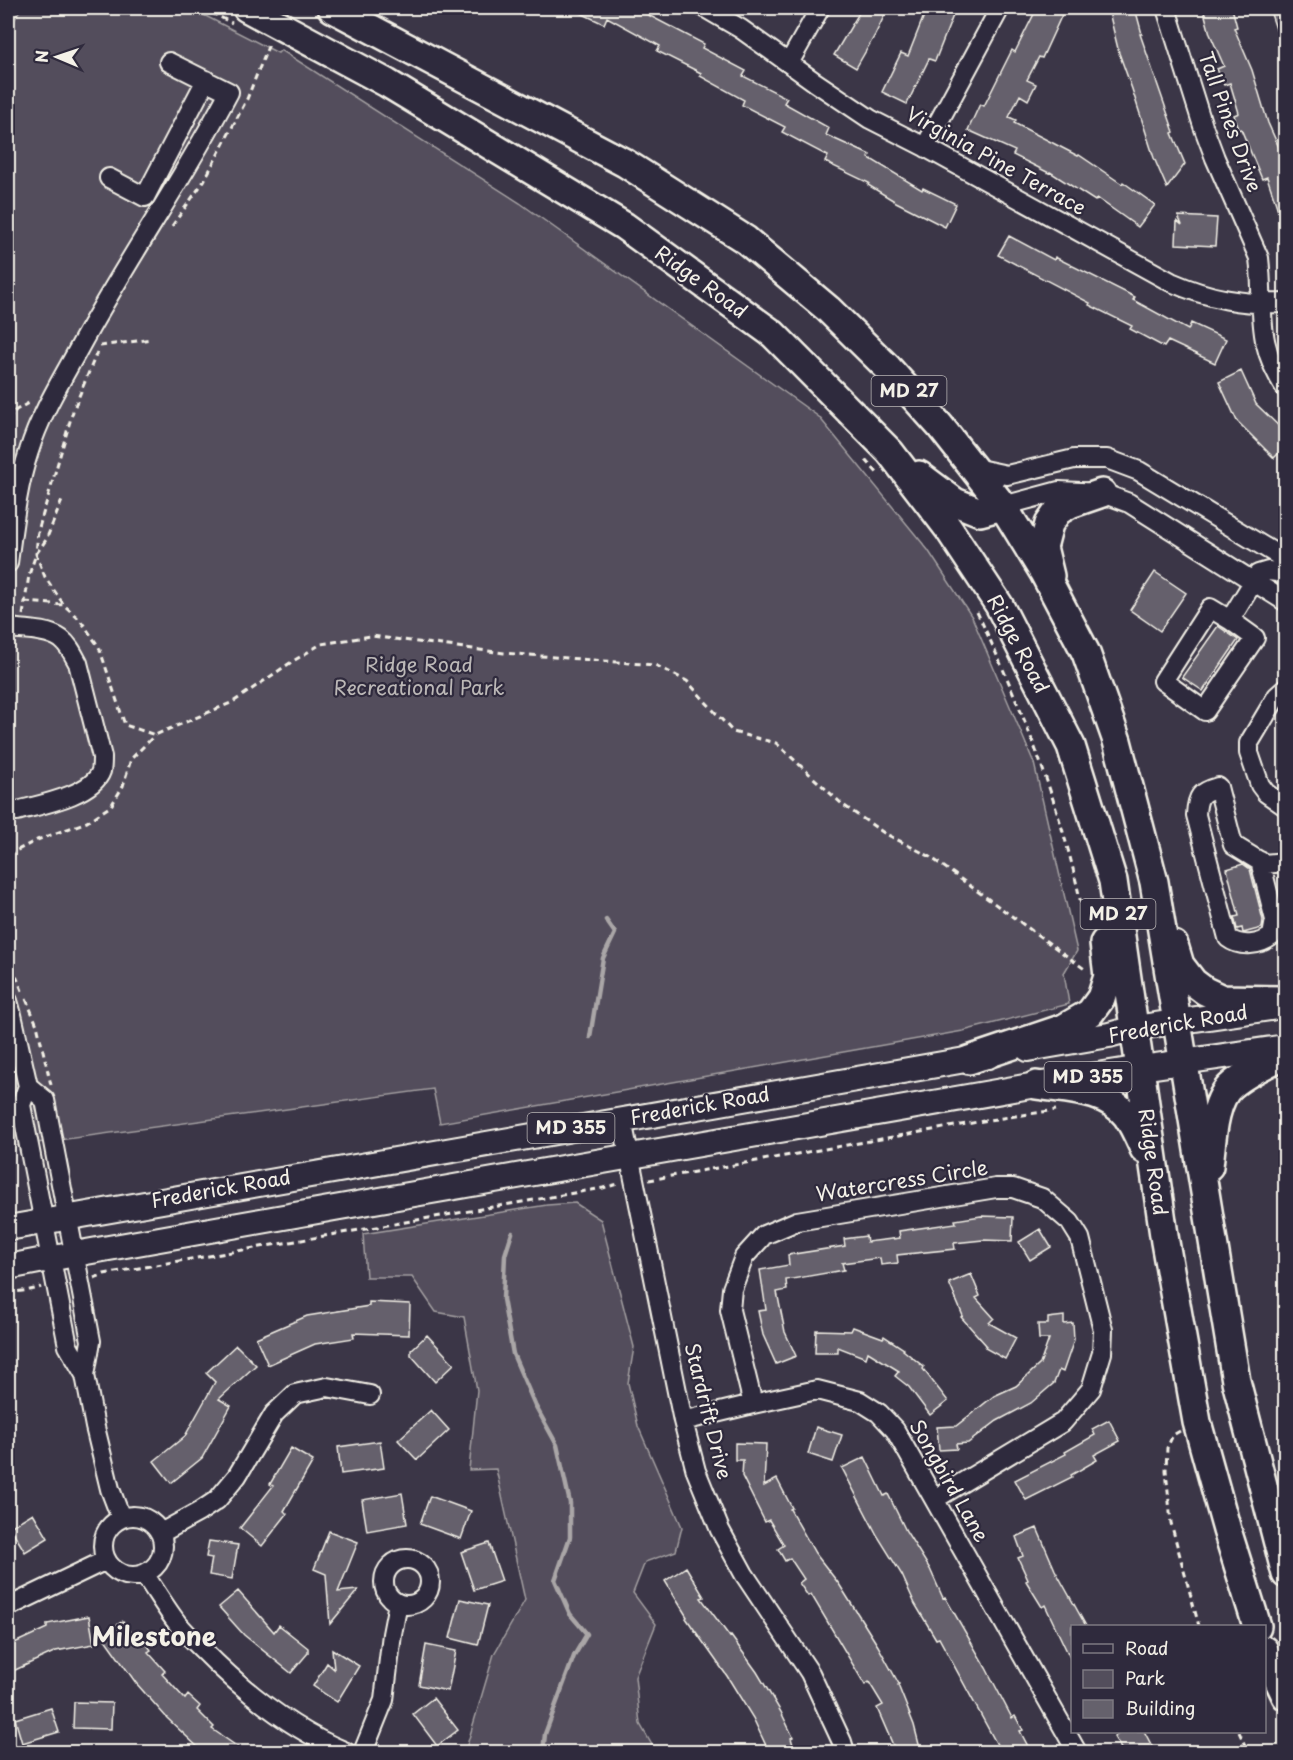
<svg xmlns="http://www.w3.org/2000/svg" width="1293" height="1760" font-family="'Playpen Sans',sans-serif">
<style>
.green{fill:#534e5c;stroke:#a4a0a2;stroke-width:1.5}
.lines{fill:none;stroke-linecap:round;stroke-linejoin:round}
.stream{stroke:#aaa6a7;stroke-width:4.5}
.building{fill:#65616c;stroke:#f4f1e8;stroke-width:1.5}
.minor-casing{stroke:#f4f1e8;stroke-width:22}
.major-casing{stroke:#f4f1e8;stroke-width:28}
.highway-casing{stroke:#f4f1e8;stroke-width:32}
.path{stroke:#f4f1e8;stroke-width:3;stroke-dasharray:6 4.5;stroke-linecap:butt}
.minor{stroke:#2f2a3d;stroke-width:18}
.major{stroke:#2f2a3d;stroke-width:24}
.highway{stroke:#2f2a3d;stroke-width:27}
.labels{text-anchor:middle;stroke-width:4.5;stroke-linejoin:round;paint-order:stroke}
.shield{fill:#2f2a3d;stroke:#b9b5b5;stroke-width:1.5}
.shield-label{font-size:18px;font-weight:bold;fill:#f4f1e8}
.street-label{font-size:20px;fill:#f4f1e8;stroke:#2f2a3d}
.park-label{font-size:20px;fill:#bcb8b7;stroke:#2f2a3d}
.district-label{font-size:26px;font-weight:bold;fill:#f4f1e8;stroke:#2f2a3d}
</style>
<rect width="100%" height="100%" fill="#3b3647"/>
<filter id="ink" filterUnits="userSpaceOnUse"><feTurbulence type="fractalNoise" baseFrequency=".0167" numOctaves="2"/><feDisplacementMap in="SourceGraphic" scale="12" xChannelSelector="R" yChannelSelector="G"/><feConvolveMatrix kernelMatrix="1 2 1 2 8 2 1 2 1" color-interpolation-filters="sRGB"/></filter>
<g filter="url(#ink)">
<path class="green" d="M21,8H190L278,53L281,50L520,203L819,417L928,550L972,617L1034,763L1077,951L1064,973L1069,1004L963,1031L440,1123L433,1089L8,1147V32Z
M575,1203L601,1220L634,1347L628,1383L638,1426L682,1527L676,1551L645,1562L633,1593L656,1624L635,1677L640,1724L656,1752H465L494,1654L525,1600L496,1469L469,1470L477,1390L464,1317L436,1312L412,1277H366L363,1234L547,1205Z"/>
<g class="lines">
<path class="stream" d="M590,1037L603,958L615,933L606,920
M512,1233L505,1255L503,1299L513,1354L535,1405L557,1445L570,1503V1537L555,1580L570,1614L587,1634L574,1656L545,1734L543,1752"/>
</g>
<path class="building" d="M570,8H635L704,44L702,48L746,71L743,76L787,98L784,103L829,128L826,135L870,155L869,158L922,190L923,188L956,204L945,227L896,202L868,185L869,183L825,162L828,156L782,132L785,127L742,105L744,100L700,76L701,73L657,51L660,46L607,17L604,24Z
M862,8H888L875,35L856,68L834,55Z
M927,8H956L935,61L929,59L907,104L882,92L901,53L908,56Z
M1037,8H1065L1042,58L1039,57L1027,80L1036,84L1028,100L1020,95L1009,117L1016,120L1014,123L1078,156L1079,155L1122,184L1123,182L1155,205L1138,227L1097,198L1095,201L1050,172L1049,173L1013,155L1015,151L968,130L980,104L984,106L1012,50L1015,52Z
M1108,8H1135L1142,34H1140L1174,132L1172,133L1185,164L1167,188L1154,158L1132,89L1119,53Z
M1203,8H1232L1237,27L1234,28L1252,70L1268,123L1286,163V225H1283L1267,177L1262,179L1241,129L1238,130L1234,115L1239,113L1230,83L1224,85L1217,69L1224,66L1210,34Z
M1269,8H1286V49L1283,50Z
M1178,216L1217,218L1215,246L1176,244L1177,221L1182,225Z
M1009,236L1054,260L1055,257L1135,297L1133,300L1188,330L1191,323L1226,339L1215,363L1168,341L1164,347L1130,329L1132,326L1089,305L1090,303L998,255Z
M1241,371L1256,404L1286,433V446L1274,458L1237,421L1219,382Z
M1155,572L1186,593L1160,631L1130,610Z
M1218,626L1238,640L1203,691L1182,677Z
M1243,864L1250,869L1263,920L1262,928L1243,933L1242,928L1237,929L1234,917L1239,916L1227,869Z
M981,1216L1013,1217L1012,1241L983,1240L954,1243L955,1249L897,1255L898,1263L881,1265L880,1258L842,1263L844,1270L786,1280L787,1290L777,1292L785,1332L796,1356L776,1364L763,1335L758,1311L766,1310L760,1270L789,1265L788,1255L845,1246L844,1239L866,1236L867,1242L900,1238L899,1231L956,1223L955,1220Z
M1040,1229L1051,1247L1030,1260L1019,1242Z
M971,1274L980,1296L976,1298L994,1318L989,1323L1016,1338L1005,1359L985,1348L986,1345L961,1317L963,1316L949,1283Z
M369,1302L410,1304L409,1335L353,1333L354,1338L315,1344L268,1365L256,1338L307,1316L369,1306Z
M1064,1316V1324L1073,1323L1074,1340L1063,1372L1059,1370L1054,1383L1031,1403L997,1421L968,1443L956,1444L957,1449L939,1450L937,1427L956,1426L994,1396L1016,1386L1040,1364L1049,1339H1039L1038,1324H1048V1318Z
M853,1327L883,1338L884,1336L904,1349L903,1350L924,1367L923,1369L948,1401L930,1415L909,1387L895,1376L899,1371L868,1352L866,1358L838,1347V1353H815L816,1330L851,1331Z
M427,1335L454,1364L435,1382L411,1355V1350Z
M236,1345L256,1365L219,1399L231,1406L202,1458L171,1483L154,1461L185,1436L215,1382L206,1373Z
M431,1410L449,1430L417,1460L398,1440Z
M1109,1420L1120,1441L1094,1455L1097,1460L1071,1475L1072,1477L1026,1500L1015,1480L1066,1454L1065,1452L1095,1435L1092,1429Z
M816,1427L842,1435L833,1462L808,1454Z
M380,1441L384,1468L341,1474L338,1447Z
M735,1443L766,1444L764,1486L777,1479L792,1508L790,1509L815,1553L839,1584L878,1646L899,1684L898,1685L914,1725L921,1752H896L877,1708L883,1705L869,1682L865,1685L811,1594L808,1596L799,1583L804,1579L790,1558L785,1561L778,1549L784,1545L769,1520L765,1522L742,1476L743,1460H735Z
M291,1448L313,1461L284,1511L287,1514L262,1546L240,1528L273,1486L270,1484Z
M865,1457L884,1496L888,1494L906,1531L930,1569L943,1598L945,1597L986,1668L1012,1718L1015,1716L1023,1730L1020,1731L1031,1752H1001L939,1638L936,1639L915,1604L902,1575L877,1535L842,1468Z
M402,1493L407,1524L367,1531L362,1500Z
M430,1496L471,1511L461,1539L420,1524Z
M33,1513L48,1538L25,1552L10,1527Z
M1037,1528L1055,1570L1086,1626H1072V1662L1045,1605L1042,1607L1026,1581L1028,1580L1018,1558L1023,1556L1016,1537Z
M329,1531L358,1542L338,1592L358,1590L330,1624L326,1574L314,1569Z
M209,1541L238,1545L232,1579L209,1575L212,1558L206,1557Z
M489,1543L502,1581L474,1590L461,1552Z
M686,1567L704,1597L701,1598L730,1637L731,1636L757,1672L781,1712L793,1737L791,1738L795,1752H769L753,1718L727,1676L686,1618L687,1617L665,1581Z
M238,1591L274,1632L279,1625L308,1648V1653L291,1673L244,1635L219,1607Z
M460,1599L488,1605L478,1645L450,1638Z
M89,1616L94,1644L56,1651L11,1672L8,1664V1646L47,1628V1624Z
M123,1621L137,1640L142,1637L151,1650L148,1652L165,1671L162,1674L185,1699L188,1695L200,1706L197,1710L214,1727L212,1729L245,1752H203L167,1718L136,1683L102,1635Z
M426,1645L456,1651L448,1691L419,1685Z
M332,1649L359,1666L337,1702L313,1686L327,1663L334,1669Z
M433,1698L458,1730L437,1746L413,1714Z
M74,1702L112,1703L111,1729L73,1728Z
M51,1708L59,1732L22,1743L15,1719Z
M1123,1731H1144L1155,1752H1123L1114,1737Z"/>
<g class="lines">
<defs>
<path id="minor" d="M705,8L741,29L815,82L870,119L925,147L1171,282C1210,299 1243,305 1286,303
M1166,8L1203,126L1215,158L1259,258C1265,310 1254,341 1286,389
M789,63L820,8
M925,147L1000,8
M109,178L145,197L206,80
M974,468L1007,475L1074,459H1107L1139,471L1286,560
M1003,506L1059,491L1102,493L1129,503L1286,602
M8,563C13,526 17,487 29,451C40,415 61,381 79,348C126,261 183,180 229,92L169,62
M1230,620L1255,638L1205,711L1163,681L1210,608L1230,620L1258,574L1268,571L1277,572L1286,577
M8,628C23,630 47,629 61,639C69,645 73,654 78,663L102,757C102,761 102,767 101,771C93,795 39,805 17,811H8
M1286,688L1277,696L1249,743V753L1260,785L1266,793L1286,807
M1260,861L1275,920L1272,936C1260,945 1241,948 1228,938L1196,815C1197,796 1200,792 1218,787L1233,845L1264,864L1286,862
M8,1001L12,1015L28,1086L21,1105L68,1346L85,1375L95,1427L110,1489L121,1518
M28,1086L45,1100L91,1341L85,1375
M622,1120L683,1421L696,1471L720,1530L744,1574L810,1673L842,1742L845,1752
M753,1404L730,1310L732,1289L744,1257L764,1235L797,1221L996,1188H1013L1042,1198L1070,1222L1080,1238L1103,1330L1102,1353L1091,1389L1063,1422L935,1499
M683,1421L753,1404L817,1390L860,1401L879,1413L895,1430L1077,1752
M103 1546a30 30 0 1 1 60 0a30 30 0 1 1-60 0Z
M161,1533L199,1512L217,1500L237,1476L274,1414L295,1394L327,1387L370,1395
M384 1582a23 23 0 1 1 46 0a23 23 0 1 1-46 0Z
M144,1574C156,1591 166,1609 178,1624C185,1632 193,1640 201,1648C243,1691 290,1729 346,1752
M8,1607L106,1560
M363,1752L384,1700L392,1634L398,1603"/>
<path id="major" d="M1028,1049L1109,1035L1134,1028L1271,1008
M8,1228L988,1056
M8,1267L75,1254L340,1207L1036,1085L1141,1068L1286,1047"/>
<path id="highway" d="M247,8L387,83L624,226L773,334L890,452L948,528L999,605L1071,746L1113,881L1165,1242L1197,1422L1227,1530L1257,1626
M332,8L625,163L746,240L828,309L888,368L940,426L1003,506L1044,573L1086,653L1117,741L1154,882L1236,1381L1286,1574
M919,475L955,502L980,512L1003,506
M1050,576L1043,547L1049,524L1058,511L1070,504L1102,493
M1174,945L1180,965L1193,982L1205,991L1222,999L1286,1000
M969,1060L1064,1028L1090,1013L1101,998L1108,976L1104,943
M1036,1085C1067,1090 1106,1089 1127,1116C1134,1126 1139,1138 1144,1149
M1209,1166C1212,1142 1213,1100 1232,1085C1247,1072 1268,1063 1286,1054
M1264,1650L1286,1696"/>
</defs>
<use href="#minor" class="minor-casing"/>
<use href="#major" class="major-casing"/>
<use href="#highway" class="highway-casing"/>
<path class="path" d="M202,8L232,23
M172,226L204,181L247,99L269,44
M100,346L152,339
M97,352L73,411L38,531L36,554L45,577L64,605L81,621L99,647L125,725L155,735L233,702L290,663L321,644L371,636L504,653L655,665L687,681L733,732L776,743L843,805L884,833L929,856L1086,970
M8,420L16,410L32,401
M866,460L879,475
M25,602L64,605
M977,612C1024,711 1068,823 1086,931
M23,615L29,575L36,554L46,540L63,498
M8,855L37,840L87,822L111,806L123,786L131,759L155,735
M8,956L23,993
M26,999L37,1025L51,1085
M649,1180L989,1120L1056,1110
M94,1278L104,1274L603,1188L618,1184
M8,1293C18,1291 31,1291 41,1287
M1180,1431L1173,1435L1167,1448L1166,1470L1171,1523L1199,1626
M1239,1732L1248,1752"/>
<use href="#minor" class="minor"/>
<use href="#major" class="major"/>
<use href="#highway" class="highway"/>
</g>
</g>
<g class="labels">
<g class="shield">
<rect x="871.5" y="376" width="75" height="30" rx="4.5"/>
<rect x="1080.5" y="899" width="75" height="30" rx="4.5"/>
<rect x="1044.5" y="1062" width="87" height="30" rx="4.5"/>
<rect x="527.5" y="1113" width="87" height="30" rx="4.5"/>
</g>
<g class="shield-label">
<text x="909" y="397">MD 27</text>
<text x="1118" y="920">MD 27</text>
<text x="1088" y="1083">MD 355</text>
<text x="571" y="1134">MD 355</text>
</g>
<g class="street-label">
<text transform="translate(1230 122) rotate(70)" y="7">Tall Pines Drive</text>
<text transform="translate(996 161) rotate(29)" y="7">Virginia Pine Terrace</text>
<text transform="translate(701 282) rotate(36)" y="7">Ridge Road</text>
<text transform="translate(1018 644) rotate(62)" y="7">Ridge Road</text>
<text transform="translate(1178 1024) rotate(-10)" y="7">Frederick Road</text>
<text transform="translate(700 1106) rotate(-10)" y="7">Frederick Road</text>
<text transform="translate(1153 1162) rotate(82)" y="7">Ridge Road</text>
<text transform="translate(902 1181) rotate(-9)" y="7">Watercress Circle</text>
<text transform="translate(221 1189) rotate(-10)" y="7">Frederick Road</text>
<text transform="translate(708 1411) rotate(76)" y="7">Stardrift Drive</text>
<text transform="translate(949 1481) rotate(60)" y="7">Songbird Lane</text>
</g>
<g class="park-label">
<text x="419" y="672">Ridge Road<tspan x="419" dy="23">Recreational Park</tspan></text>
</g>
<g class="district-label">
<text x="154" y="1646">Milestone</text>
</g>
</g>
<rect width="1293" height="1760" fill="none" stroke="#2f2a3d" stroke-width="30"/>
<rect x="15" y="15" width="1263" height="1730" fill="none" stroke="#f4f1e8" stroke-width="2" filter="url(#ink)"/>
<rect x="1071" y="1625" width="195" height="108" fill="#2f2a3d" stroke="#7e7a81" stroke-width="1.5"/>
<rect x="1083" y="1644" width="30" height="9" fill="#2f2a3d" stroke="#7e7a81" stroke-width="1.5"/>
<text x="1125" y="1655" font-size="18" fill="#f4f1e8">Road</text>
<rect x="1083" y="1670" width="30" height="18" fill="#534e5c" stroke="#7e7a81" stroke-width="1.5"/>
<text x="1125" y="1685" font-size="18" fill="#f4f1e8">Park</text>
<rect x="1083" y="1700" width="30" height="18" fill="#65616c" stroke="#7e7a81" stroke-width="1.5"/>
<text x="1125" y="1715" font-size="18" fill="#f4f1e8">Building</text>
<g transform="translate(57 57) rotate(272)" stroke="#2f2a3d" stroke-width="4.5" paint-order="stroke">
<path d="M0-4.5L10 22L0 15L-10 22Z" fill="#f4f1e8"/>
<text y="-9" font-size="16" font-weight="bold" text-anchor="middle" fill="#f4f1e8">N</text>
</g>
</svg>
